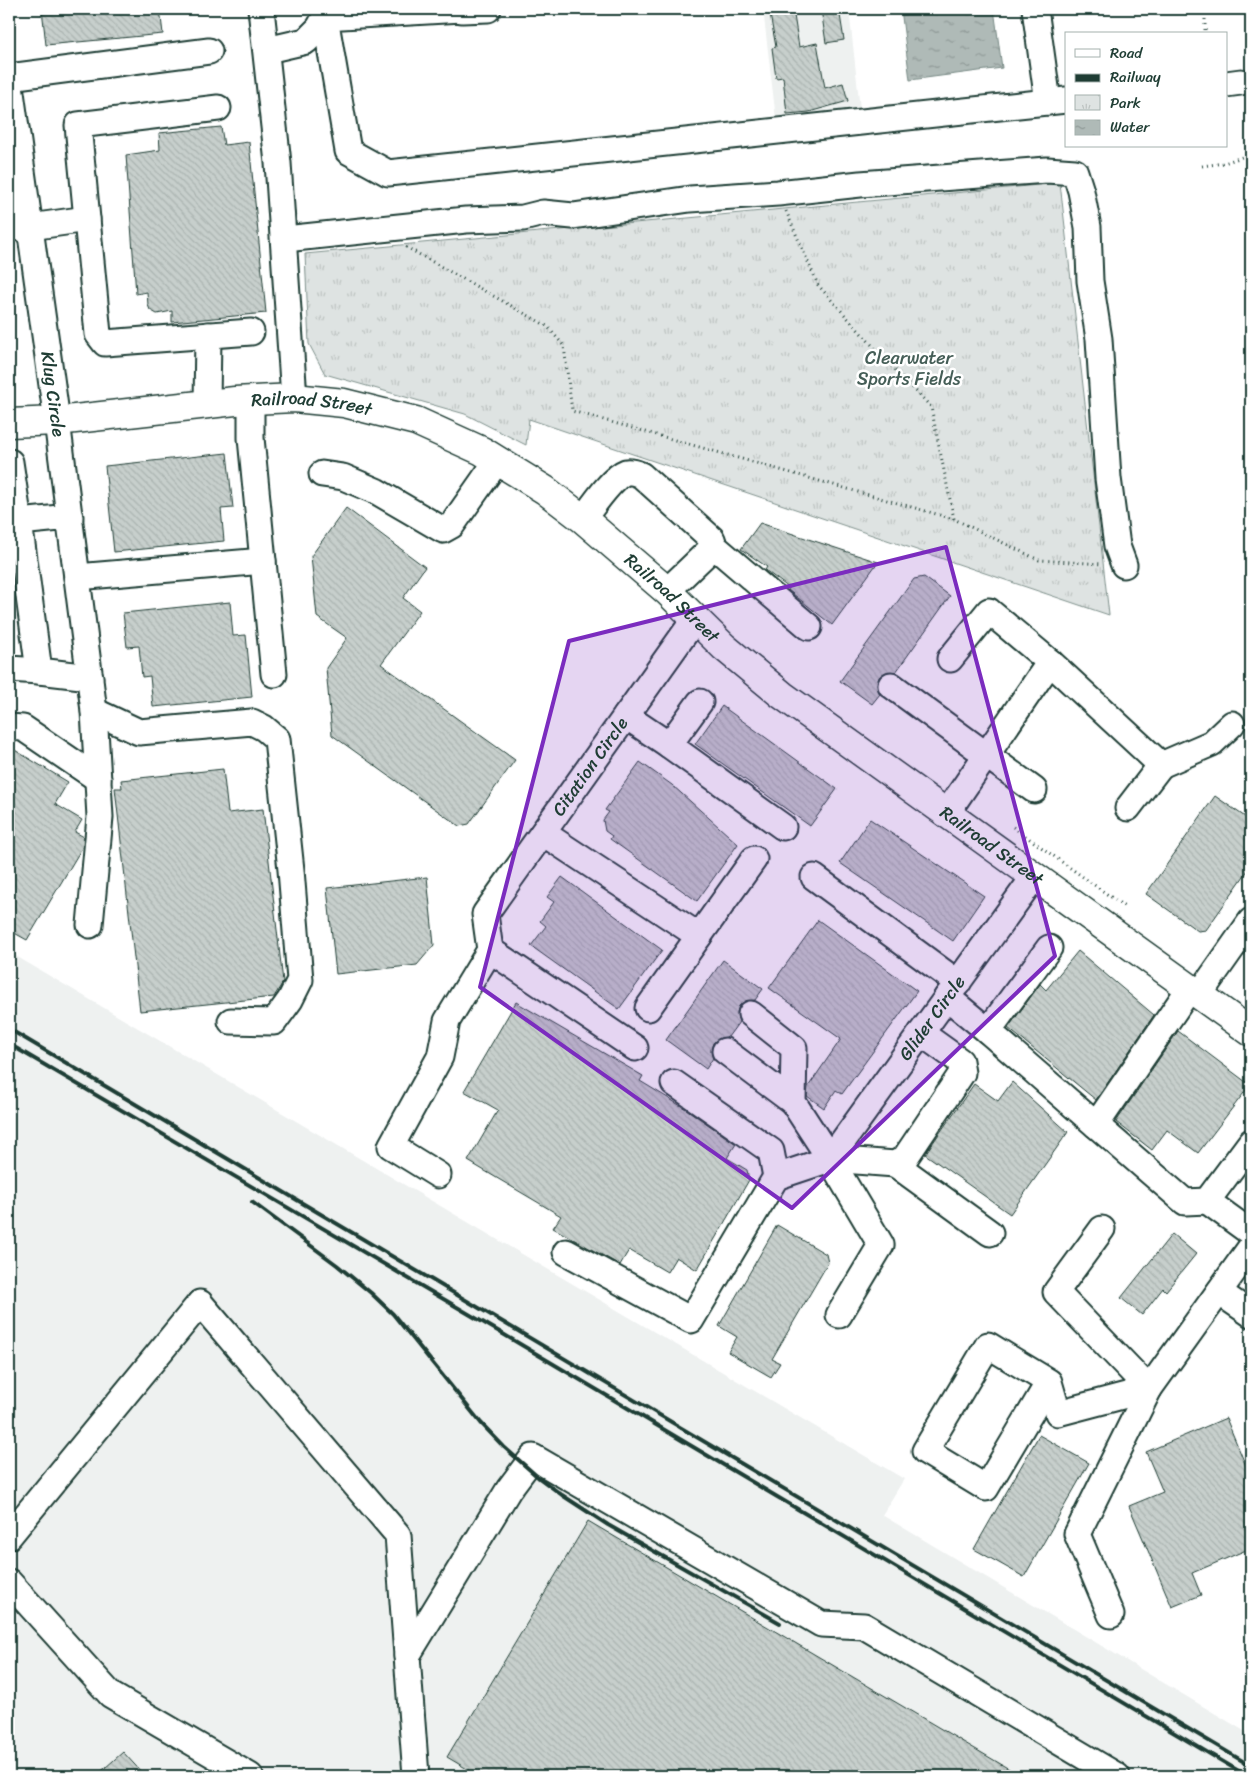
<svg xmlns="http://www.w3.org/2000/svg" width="1260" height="1785" font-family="Sriracha,sans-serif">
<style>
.built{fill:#eef1f0}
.park{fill:url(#park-tufts);stroke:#7e908b}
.water{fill:url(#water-ripples);stroke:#758883}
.building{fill:url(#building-back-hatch);stroke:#1f3d34}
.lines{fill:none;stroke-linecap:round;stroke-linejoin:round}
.minor-casing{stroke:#1f3d34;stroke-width:29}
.major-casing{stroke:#1f3d34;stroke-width:31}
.path{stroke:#1f3d34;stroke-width:3;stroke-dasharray:1 4;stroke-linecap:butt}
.minor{stroke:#fff;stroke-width:25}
.major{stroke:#fff;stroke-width:28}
.rail{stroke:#1f3d34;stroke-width:4}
.marked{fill:#7b2cbf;fill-opacity:0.2;stroke:#7b2cbf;stroke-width:4;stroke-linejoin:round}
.labels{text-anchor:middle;stroke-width:5;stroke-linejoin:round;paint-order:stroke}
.park-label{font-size:18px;fill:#455e57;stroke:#fff}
.street-label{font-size:18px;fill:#1f3d34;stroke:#fff}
</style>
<defs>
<pattern id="park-tufts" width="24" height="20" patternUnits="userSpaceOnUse" patternTransform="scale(1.25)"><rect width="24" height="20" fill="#dee3e2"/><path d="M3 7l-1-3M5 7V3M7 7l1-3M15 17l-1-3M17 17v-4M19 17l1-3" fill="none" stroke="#bec4c2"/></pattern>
<pattern id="water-ripples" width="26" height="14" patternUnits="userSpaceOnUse" patternTransform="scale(1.25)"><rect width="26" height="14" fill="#afbab7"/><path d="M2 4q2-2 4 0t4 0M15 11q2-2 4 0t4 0" fill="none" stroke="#8e9896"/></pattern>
<pattern id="building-back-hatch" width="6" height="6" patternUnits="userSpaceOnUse" patternTransform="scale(1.25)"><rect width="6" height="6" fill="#c7cfcc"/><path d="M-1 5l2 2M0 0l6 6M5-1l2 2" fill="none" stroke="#aab3b0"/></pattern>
</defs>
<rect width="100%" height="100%" fill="#fff"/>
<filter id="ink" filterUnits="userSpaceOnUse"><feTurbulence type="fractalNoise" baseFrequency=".02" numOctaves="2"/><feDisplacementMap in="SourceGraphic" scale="10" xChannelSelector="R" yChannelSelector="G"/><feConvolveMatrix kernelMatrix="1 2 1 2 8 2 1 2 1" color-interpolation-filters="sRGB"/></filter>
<g filter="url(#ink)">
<path class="built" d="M763,9H849L860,109L776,119Z
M9,952L904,1479L882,1515L1251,1735V1776H9Z"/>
<path class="park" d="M1060,183L1109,615L529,419L526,445L465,414L325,374L309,344L305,254Z"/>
<path class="water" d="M901,9H994L1002,68L910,80Z"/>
<path class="building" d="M42,9H160L163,34L46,45Z
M769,9H793L799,47L817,43L825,88L843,83L848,101L809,112L787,114L783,77L776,78L772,48L776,47Z
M821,9H839L844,40L826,43Z
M221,127L224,145L249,142L266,313L172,322V311L157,314L150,310L148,305L147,292L136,294L126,155L160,150L159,133Z
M227,453L233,508L221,509L224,541L114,552L105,466Z
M346,508L425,567L403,598L420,611L381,664L515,760L469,824L459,826L332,735L326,668L347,638L317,617L311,556Z
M760,523L878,562L832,625L788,590L789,588L765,570L767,567L741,549Z
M924,577L950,596L896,672H886L879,677L877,684L880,694L872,704L840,681L914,579Z
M230,602L233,636L246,635L252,697L153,707L150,676L142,677L139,646L127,647L123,613Z
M722,706L837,789L810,826L695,744Z
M13,749L68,782L55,804L82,820L75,832L84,837L83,846L27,940L9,930V756Z
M640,762L672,785L738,844L697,901L610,839L612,836L605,831L603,820L609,812L605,810Z
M223,769L228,813L263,809L283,982L274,997L140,1011L115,788H122L121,780Z
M1215,796L1251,821V866L1206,930L1198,931L1146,894Z
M870,819L984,896L953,941L840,863Z
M427,877L434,945L417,965L336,974L327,888Z
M562,877L662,950L619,1009L531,946L546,926L540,921L554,902L547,897Z
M818,920L917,991L842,1094L836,1090L824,1108L807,1096L808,1087L841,1039L769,988Z
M1078,951L1154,1015L1096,1100L1008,1028L1040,984L1046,990Z
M723,960L763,989L755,1000L746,1001L739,1006L737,1012L739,1022L728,1037L720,1038L713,1043L711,1050L713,1058L706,1069L666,1040Z
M516,1002L643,1076L640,1081L686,1109L736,1144L727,1158L747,1170L749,1180L697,1270L676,1257L667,1272L629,1250L620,1265L553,1228L561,1216L468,1161L498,1110L464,1091Z
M1178,1031L1250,1085L1198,1153L1167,1130L1152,1150L1116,1122Z
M1012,1082L1068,1132L1010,1214L925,1154L974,1084L998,1101Z
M777,1225L826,1254L828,1263L772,1359L780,1363L771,1377L728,1352L737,1337L719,1326Z
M1172,1234L1196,1254L1166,1291L1163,1288L1142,1315L1121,1298Z
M1226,1418L1251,1478V1548L1192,1573L1201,1595L1172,1607L1129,1506L1163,1492L1146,1452Z
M1039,1435L1089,1463L1024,1577L974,1549Z
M588,1521L1021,1776H479L447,1757Z
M123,1752L145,1776H96Z"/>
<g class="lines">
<defs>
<g id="minor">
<path d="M261,9L278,163L294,398"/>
<path d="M462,9L325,17L348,151L388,173L1066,100"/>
<path d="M1035,9L1048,102"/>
<path d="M462,10L488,9"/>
<path d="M267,50L306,41L319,28L329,10"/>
<path d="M9,77L209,51"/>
<path id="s1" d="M9,78L57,421L94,711L100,817L90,925"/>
<path d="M1226,84L1241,82"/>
<path d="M218,108L78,125L98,334L105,343L251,332"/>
<path d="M9,228L30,227L87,219"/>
<path d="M285,239L466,220L523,218L543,213L573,216L690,199L778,193L860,184L1047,170L1075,172L1081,191L1088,227L1090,281L1099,339L1108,478L1117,546L1124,565"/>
<path d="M251,400V438L274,674"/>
<path d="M207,404L208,335"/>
<path d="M10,462L19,522"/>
<path d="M322,474L343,477L376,491L443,530L452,525L497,461"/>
<path d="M70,517L19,522L39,671L90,677"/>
<path d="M583,519C592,507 612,477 626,472C631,471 636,473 641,475L712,539L714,546"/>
<path d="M77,577L263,561"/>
<path d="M667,591L714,546L809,627"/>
<path d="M950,659L989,611L1050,662L1161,765L1128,808"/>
<path d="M9,669L39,671"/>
<path d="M891,685L1034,790"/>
<path d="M94,711L139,732L252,722L264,728L277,739L291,870L300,980L290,1000L274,1022L231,1021"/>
<path d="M626,716L669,745L700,702"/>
<path d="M9,727L23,728L98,779"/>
<path d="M669,745L783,827"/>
<path d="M1161,765L1212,743L1232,724"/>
<path d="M946,814L1050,662"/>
<path d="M543,833L699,936L648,1008"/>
<path d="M814,877L958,983"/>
<path d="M699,936L754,859"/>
<path d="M490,950L635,1048"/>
<path d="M1190,988L1096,1125L1185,1202L1207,1201"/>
<path d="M1199,995L1251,921"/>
<path d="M947,997L988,1031L1096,1125"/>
<path d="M751,1014L794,1048L793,1102L830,1159L881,1245L839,1315"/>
<path d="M988,1031L1049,948"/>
<path d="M725,1051L793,1102"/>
<path d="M674,1083L771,1151L776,1177"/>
<path d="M1251,1142L1207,1201L1251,1233"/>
<path id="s2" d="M830,1159L1034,877"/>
<path d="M895,1164L990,1233"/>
<path id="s3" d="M438,1175L391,1146L440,1057L447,1021L490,950L485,914L695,619"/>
<path d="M1102,1229L1056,1292L1149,1389"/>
<path d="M566,1252L691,1320L776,1177L830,1159L895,1164L905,1158L962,1073L960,1061L921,1033"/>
<path d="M1219,1292L1251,1314"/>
<path d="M1049,1382L986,1488L925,1451L988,1345L1049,1382L1058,1413L1149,1389"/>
<path d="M9,1536L200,1303L398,1535L416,1776"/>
<path d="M9,1582L111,1695L250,1776"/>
<path d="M1111,1615L1077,1534L1149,1389L1251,1247"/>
<path d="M407,1656L509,1489L533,1457L821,1624L864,1626L1117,1776"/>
</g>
<g id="major">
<path id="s4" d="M9,423L57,421L235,401L294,398L344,403L416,421L482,451L545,490L583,519L667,591L724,647L782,695L1251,1032"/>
</g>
</defs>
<use href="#minor" class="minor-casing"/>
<use href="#major" class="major-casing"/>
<path class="path" d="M1205,9V34
M1202,166L1224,163L1251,154
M786,211L818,285L871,344L931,407L954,519L1039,560L1103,564
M406,247L547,326L564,346L572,411L954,519
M1013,827L1125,907"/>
<use href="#minor" class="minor"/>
<use href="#major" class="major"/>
<path class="rail" d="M9,1029L1251,1766
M9,1044L503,1334L1247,1776
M252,1202L337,1265L371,1293L393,1314L481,1423L504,1447L539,1478L562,1495L608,1525L780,1623"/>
</g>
</g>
<path class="marked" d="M946,547L1055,956L792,1208L480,987L569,641Z"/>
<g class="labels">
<g class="park-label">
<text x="909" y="364">Clearwater<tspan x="909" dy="21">Sports Fields</tspan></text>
</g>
<g class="street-label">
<text dy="6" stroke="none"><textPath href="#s1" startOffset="319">Klug Circle</textPath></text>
<text dy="6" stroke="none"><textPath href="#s4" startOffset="304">Railroad Street</textPath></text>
<text dy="6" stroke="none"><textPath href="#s4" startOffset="724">Railroad Street</textPath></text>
<text dy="6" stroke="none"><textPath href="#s3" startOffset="494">Citation Circle</textPath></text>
<text dy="6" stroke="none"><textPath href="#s4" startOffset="1129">Railroad Street</textPath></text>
<text dy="6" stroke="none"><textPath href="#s2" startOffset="174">Glider Circle</textPath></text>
</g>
</g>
<rect width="1260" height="1785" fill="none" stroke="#fff" stroke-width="30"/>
<rect x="15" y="15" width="1230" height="1755" fill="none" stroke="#1f3d34" stroke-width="2" filter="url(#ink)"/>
<rect x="1065" y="32" width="162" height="115" fill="#ffffff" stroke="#a5b1ae"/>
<rect x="1075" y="49" width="25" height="8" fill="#ffffff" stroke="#a5b1ae"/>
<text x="1110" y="58" font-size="15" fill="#1f3d34">Road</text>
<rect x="1075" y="74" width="25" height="8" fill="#1f3d34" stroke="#a5b1ae"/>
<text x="1110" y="82" font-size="15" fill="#1f3d34">Railway</text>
<rect x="1075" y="95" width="25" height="15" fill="url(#park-tufts)" stroke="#a5b1ae"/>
<text x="1110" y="108" font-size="15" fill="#1f3d34">Park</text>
<rect x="1075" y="120" width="25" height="15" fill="url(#water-ripples)" stroke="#a5b1ae"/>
<text x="1110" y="132" font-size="15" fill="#1f3d34">Water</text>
</svg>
